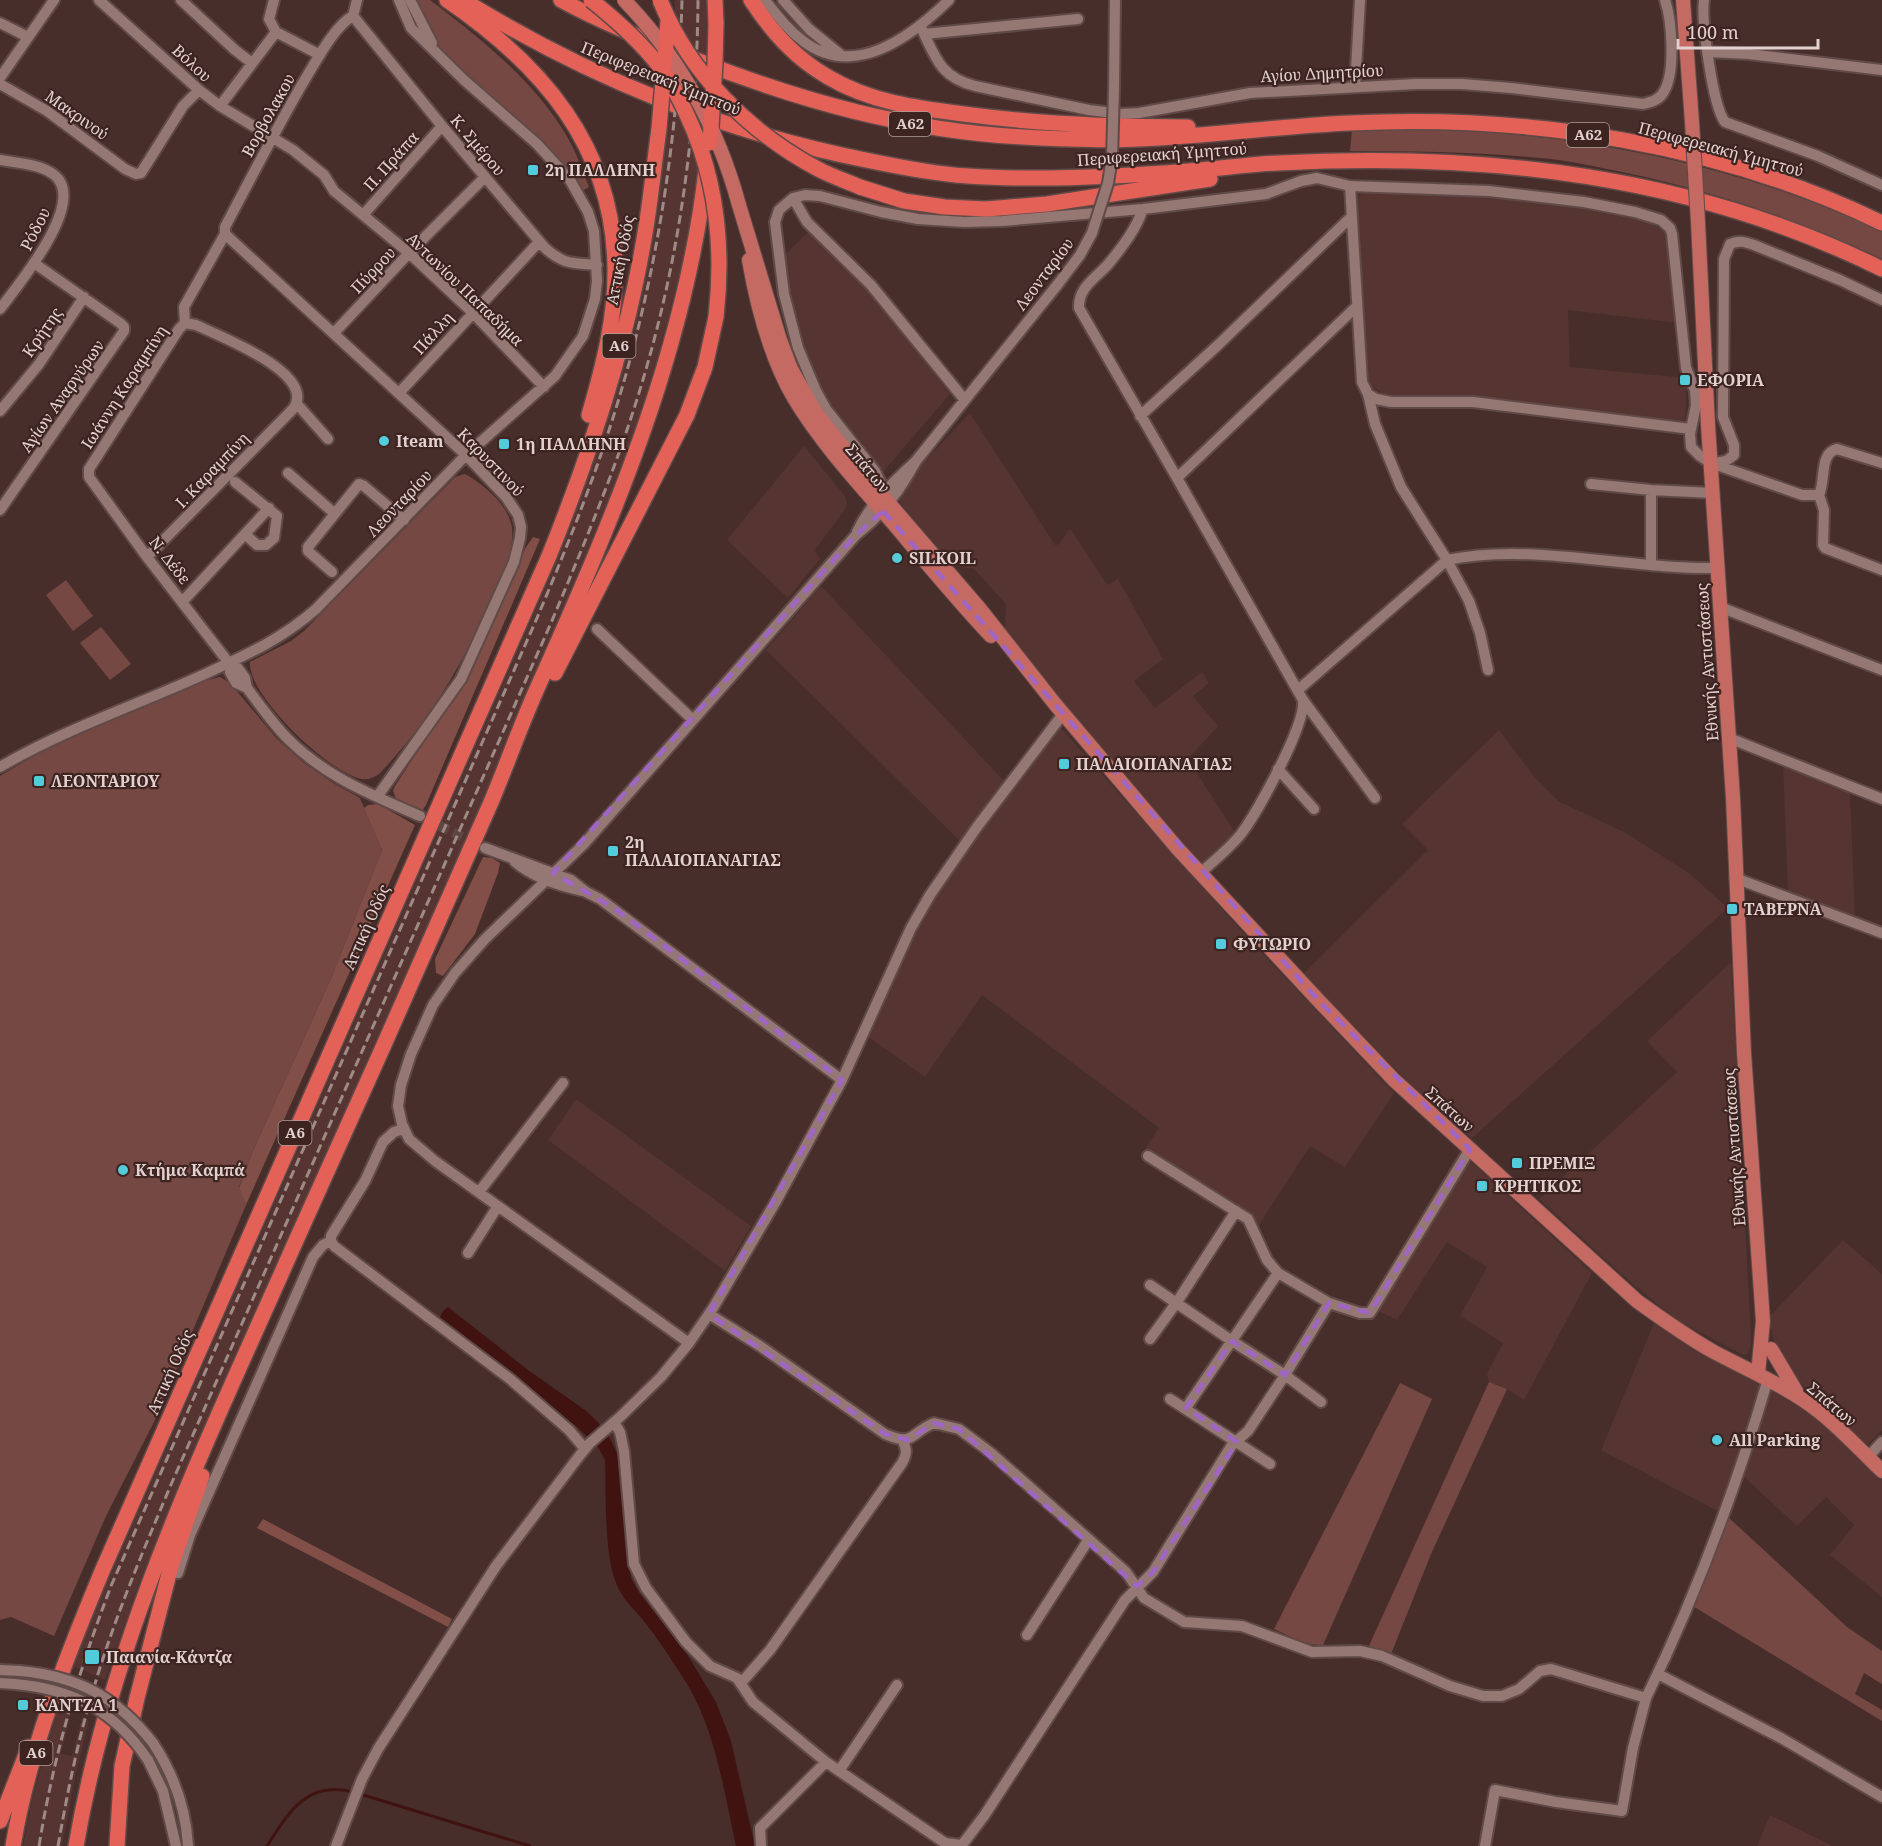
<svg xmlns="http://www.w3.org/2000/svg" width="1882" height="1846" font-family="'Noto Serif',serif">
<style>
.built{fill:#553431}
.green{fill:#764843}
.forest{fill:#814e48}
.water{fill:#401311}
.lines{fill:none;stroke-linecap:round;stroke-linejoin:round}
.stream{stroke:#401311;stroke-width:3}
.minor-tunnel{stroke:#5e4644;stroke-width:10;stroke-dasharray:10 5;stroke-linecap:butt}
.minor-casing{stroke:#604a48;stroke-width:14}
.major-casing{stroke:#604a48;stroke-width:16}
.highway-casing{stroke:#604a48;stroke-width:18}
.minor{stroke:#957773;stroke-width:10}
.major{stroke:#c46a63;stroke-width:14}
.highway{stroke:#e46158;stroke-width:15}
.rail{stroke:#9e8a87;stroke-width:3;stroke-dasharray:9 4.5;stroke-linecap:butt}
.minor-bridge-casing{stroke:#604a48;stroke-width:14;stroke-linecap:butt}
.major-bridge-casing{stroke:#604a48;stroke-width:16;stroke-linecap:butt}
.highway-bridge-casing{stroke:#604a48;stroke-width:18;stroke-linecap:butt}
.minor-bridge{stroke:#957773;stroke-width:10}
.major-bridge{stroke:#c46a63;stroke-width:14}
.highway-bridge{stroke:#e46158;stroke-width:15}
.marked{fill:none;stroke:#9f66c5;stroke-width:4.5;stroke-dasharray:12 8;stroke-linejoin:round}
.poi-dot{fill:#52cbda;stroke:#3d2421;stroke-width:2}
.labels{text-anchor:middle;stroke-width:4.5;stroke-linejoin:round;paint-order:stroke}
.shield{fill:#3d2421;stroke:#b09d9b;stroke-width:1.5}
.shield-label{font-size:15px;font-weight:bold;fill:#e2d1cf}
.street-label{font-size:16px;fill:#e2d1cf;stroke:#3d2421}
.poi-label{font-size:16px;font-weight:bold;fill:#e2d1cf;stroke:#3d2421;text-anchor:start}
</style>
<rect width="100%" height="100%" fill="#472e2b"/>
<path class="built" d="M675,0H706L710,72L686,40L675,19Z
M673,101L689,132L700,166L682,263L669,315L651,379L631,439L609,498L472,825L178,1487L140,1581L105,1680L71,1665L509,671L548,582L580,499L610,409L654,217Z
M1364,191L1468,193L1556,201L1644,218L1670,236L1678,323L1568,310L1570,367L1687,378L1685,420L1680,423L1461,395L1397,397L1381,393L1365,381L1355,200Z
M809,231L871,293L950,394L883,472L828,406L815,385L792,318L784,256Z
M970,413L1055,545L1059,544L1070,528L1107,585L1118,579L1163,659L1134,681L1155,708L1202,672L1209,683L1193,696L1218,726L1188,759L1236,834L1202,866L1004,635L1006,604L974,569L948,565L901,504L899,497L911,476Z
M804,446L845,496L847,504L844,511L815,550L820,559L788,598L727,540Z
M821,586L1004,781L960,841L766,650Z
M1060,727L1247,937L1394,1093L1345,1167L1310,1146L1257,1228L1207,1189L1144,1150L1159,1128L982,995L925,1077L867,1036L917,925L951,870Z
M1499,730L1536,779L1558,801L1626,833L1689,873L1728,908L1472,1138L1407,1081L1303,974L1428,850L1402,824Z
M1783,764L1850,792L1855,919L1788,893Z
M1731,962L1751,1336L1750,1349L1747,1354L1743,1355L1678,1321L1622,1275L1539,1199L1677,1072L1647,1041Z
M576,1099L751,1226L725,1271L548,1140Z
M1467,1158L1592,1273L1524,1400L1507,1389L1489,1382L1487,1374L1503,1343L1460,1316L1487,1267L1447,1242L1397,1320L1374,1309Z
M1843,1240L1882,1274V1430L1867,1445L1790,1373L1777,1352L1768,1318Z
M1654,1323L1693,1347L1814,1409L1882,1476V1597L1830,1555L1854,1525L1826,1497L1797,1526L1743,1476L1727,1516L1601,1450Z
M58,1707L71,1712L61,1754L72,1756L82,1717L89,1721L75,1777L62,1846H23L32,1799Z
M1770,1815L1833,1846H1757Z"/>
<path class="green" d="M413,0H430L438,6C486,43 533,81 565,133C575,149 582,169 589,187L579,193L444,55L431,37Z
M1397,128C1567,131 1727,160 1882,231V259C1800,220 1716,192 1627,173C1602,168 1576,162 1551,159C1484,152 1417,151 1350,151L1352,130Z
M465,474C483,484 509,505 512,528C515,552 500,580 490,602C461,667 429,722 379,774C373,778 368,780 362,779C330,774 247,695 250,662L291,641L304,631L455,477Z
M66,580L93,616L73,631L46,595Z
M101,627L131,664L110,680L80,643Z
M220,677L230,683L277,739L304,763L333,783L360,798L382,850L332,976L252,1153L239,1187L246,1205L154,1422L106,1516L54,1636L11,1617L0,1620V776C63,737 131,709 200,682Z
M1489,1382L1507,1389L1431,1554L1391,1654L1368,1648Z
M1400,1383L1432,1399L1323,1645L1306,1644L1274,1629Z
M1727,1516L1847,1627L1882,1651V1684L1864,1673L1855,1694L1882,1710V1721L1691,1605Z"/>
<path class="forest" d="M533,537L540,539L426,805L422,811L397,801L393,791L395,786L473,665L526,547Z
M378,804L415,825L246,1205L239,1188L252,1153L332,976L382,850L364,808L368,805Z
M483,857L492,858L500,863L498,873L475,934L443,976L436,973L435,959Z
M263,1519L452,1619L448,1627L257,1528Z"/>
<path class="water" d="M448,1307L528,1370L585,1410L598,1422L611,1440L623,1468L627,1547L631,1578L638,1591L688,1656L716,1702L731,1741L755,1846H736C724,1792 716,1732 687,1684C673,1662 659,1640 643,1620C633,1608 621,1597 616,1583C604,1553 606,1493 605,1460L598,1447L576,1426L438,1321L443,1311Z"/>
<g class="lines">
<path class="stream" d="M360,1794L530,1846
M267,1846C289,1812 307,1780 353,1792"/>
<path class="minor-tunnel" d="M426,819L479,845"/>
<defs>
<path id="minor" d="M99,0L199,90L220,106L293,150L324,175L334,191L409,253L472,312L544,387
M181,0L235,50L252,63
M274,0L269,19L276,32L320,55
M410,0L432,43
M765,0C777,15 788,30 803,41C854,80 911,37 949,0
M783,0L809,29L841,55
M1704,0C1701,20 1713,107 1725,122L1818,156L1882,185
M353,16C334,26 316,62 304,81C276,129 251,178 225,227V234L466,455L506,497L518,515L521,527L520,538L514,562L461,679L377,797
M353,16L442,126L545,248C564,265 573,263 597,265
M353,16L357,0
M0,23L28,37
M920,25C935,56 939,77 975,86L1089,110L1121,114L1139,113L1250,93L1416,84H1462L1511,88L1643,104C1651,102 1659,100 1663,93C1676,74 1672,21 1665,0
M924,34L1078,19
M1709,52L1749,54L1882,70
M0,78L54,0
M0,84L47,111L125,169L136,174L141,173L183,106L199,90
M1355,86L1360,0
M1114,89L1115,0
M220,106L276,32
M0,160C16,163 40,164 53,174C90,200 18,285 0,309
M1350,186L1362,382L1368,394L1376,399L1391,402H1473L1691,429
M793,198L807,222L871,285L964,399
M1143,209C1136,229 1123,246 1110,262C1098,277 1078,286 1079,308L1177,478L1356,307
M363,215L442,126
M185,323L179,329L89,469V477L147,557L229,663L233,667H237L245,678L247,688C260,705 273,724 288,739C326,777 372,795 420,816
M185,323L184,307L225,234
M334,333L409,253L485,177
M399,393L539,242
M1368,394L1375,424L1401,487L1447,560C1533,542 1629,570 1717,568
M297,404L328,439
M0,411L39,364L84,297
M1140,416L1217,346L1351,217
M1714,463L1726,461L1734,455V445L1723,417L1724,259L1730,244C1739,240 1745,242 1754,245L1840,280L1882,300
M288,473L334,513
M1177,478L1303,700L1375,798
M235,482L277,516L274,538L266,545H257L245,534
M1591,484L1651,490L1713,493
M883,495L881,484L875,471L826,409L816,391L798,348L784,294L775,222L779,210L793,198L805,195L820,196L881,212L918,219L964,222L1002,221L1143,209L1266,194L1301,181L1317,178L1350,186L1489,191L1584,202L1635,212L1661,220L1670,228L1672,234L1686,368L1695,390L1696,405L1690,434L1691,447L1700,456L1711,463L1802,495H1819C1826,480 1819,453 1837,449L1882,463
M1819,495L1824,510L1823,545L1825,548L1882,570
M0,510L124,331V327L120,323L34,263
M857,532C870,504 893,482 916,461L1058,284L1080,255L1092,233
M147,557L293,409C319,374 219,336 196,325L185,323
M1651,565V490
M332,572L308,551V547L359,484L364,486L404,520
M183,601L269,508
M1720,607L1882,670
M597,629L693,720
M233,667L230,672L236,683L247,688
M1298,690L1447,560L1469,601L1480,633L1488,670
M1729,738L1882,799
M0,767C65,729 137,705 205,674C246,655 282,639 316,609L466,455L555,376L583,336L595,299L597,281L594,231L588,212L570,180L537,144L464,80L411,28L399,0
M1278,769L1314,809
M485,848L571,880L586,892L600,899L842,1080
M515,862C534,878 559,886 583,891
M1200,873C1214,861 1229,849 1241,834C1257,813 1306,725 1303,700
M1735,878L1882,933
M404,1129L394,1132L383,1142L365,1181L331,1236V1241L334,1246L510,1379L569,1430L585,1449
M1148,1156L1248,1219L1267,1260L1278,1273L1329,1303
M479,1192L563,1083
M468,1253L498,1206
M1150,1285L1232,1341L1285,1375L1321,1402
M709,1314L760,1346L885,1434C914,1447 910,1433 934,1423L959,1429L991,1453L1126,1572L1144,1598L1184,1622L1242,1626L1312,1652L1360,1651L1382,1656L1450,1686L1483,1696H1502L1519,1689L1540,1671L1551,1669L1646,1698L1633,1748L1622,1811L1556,1802L1495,1790L1485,1846
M1150,1339L1177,1302L1236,1211
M689,1343L435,1161L409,1139L402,1124L398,1106L401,1085L411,1054L433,1005L455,973L485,939L583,845L856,535C883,514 900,490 916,461
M1170,1399L1270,1464
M1186,1408L1278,1273
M614,1422L620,1432L624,1451L634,1564L646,1588L686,1642L710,1666L737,1678L753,1702L826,1762L945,1843L962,1845L984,1816L1125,1600L1153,1572L1232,1445L1248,1431L1285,1375L1329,1303L1360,1313H1370L1470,1149
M1868,1457L1882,1442
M178,1573L190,1535L313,1257L323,1245L331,1241
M1027,1635L1089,1539
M0,1670L20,1671
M1658,1674L1781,1738L1882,1797
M0,1683L15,1684
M741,1683L770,1650L902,1463C907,1454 907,1450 903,1441
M1646,1698C1696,1596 1736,1488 1768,1379
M153,1743C174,1775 186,1807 188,1846
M148,1760L163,1791L176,1846
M839,1771L897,1685
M336,1846L362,1779L378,1749L496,1566L580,1455L590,1443L620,1417L661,1377L689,1343L713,1308L775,1203L842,1080L911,928L930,895L977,827L1063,714
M761,1846L760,1828L826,1762"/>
<path id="major" d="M1683,0L1692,122
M739,205L780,340L791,369L814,410L863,473L980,609L1055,704L1178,849L1319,1001L1394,1080L1637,1301C1662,1319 1687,1337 1714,1352C1744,1368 1775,1381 1803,1400C1832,1419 1857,1447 1882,1471
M1698,222L1708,425L1733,798L1744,1053L1763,1321L1758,1374
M749,260C757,306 770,357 794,398C821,443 858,483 893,523C925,561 957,600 991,636
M1771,1349L1796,1391"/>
<path id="highway" d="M447,0C542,65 613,146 615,267C616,317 603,367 589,415
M463,0C590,78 720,131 866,160C899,167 934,174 968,176C1042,181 1116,177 1189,171C1219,169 1248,164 1278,163C1487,152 1692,175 1882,269
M561,0C605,24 652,43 699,61C804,102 909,131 1023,137C1061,139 1100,141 1139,139C1209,136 1280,126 1350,123C1529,114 1720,144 1882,223
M715,0L716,23
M751,0C772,32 795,58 828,77C870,102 916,108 964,114C1038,124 1113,127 1188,127
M860,187L904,201L945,207L986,209L1047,204L1210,179
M555,673L687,415L705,367L716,317
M0,1821L29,1747
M13,1846C29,1750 66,1658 103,1569L549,556C591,452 627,344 645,233C651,199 654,164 659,129
M76,1846C112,1634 208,1440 294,1245C361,1097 427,949 492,800C507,764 520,727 536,691C611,523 685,354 706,170
M117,1846L122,1766L137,1698L171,1566L202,1476"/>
</defs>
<use href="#minor" class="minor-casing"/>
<use href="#major" class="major-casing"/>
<use href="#highway" class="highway-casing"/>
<use href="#minor" class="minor"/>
<use href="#major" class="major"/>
<use href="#highway" class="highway"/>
<path class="rail" d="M39,1846C54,1754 78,1673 111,1586L537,618C564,554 590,490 611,424C655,287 678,143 682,0
M58,1846C67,1795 77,1744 92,1694C113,1621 143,1551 173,1480L551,623C588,535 625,447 650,355C682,239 697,120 698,0"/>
<defs>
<path id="minor-bridge" d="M1092,233L1108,183L1112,158L1114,89
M20,1671C77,1676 117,1697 153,1743
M15,1684C73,1689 115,1711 148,1760"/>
<path id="major-bridge" d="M624,0C680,58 718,128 739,205
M1692,122L1698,222"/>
<path id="highway-bridge" d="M591,0C616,20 640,41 660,67C671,81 679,98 687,115C717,179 724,246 716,317
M660,0C689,73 749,132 818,169C831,176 846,181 860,187
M659,129L668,21
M710,143L715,63L716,23"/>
</defs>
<use href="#minor-bridge" class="minor-bridge-casing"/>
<use href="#major-bridge" class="major-bridge-casing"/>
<use href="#highway-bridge" class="highway-bridge-casing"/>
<use href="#minor-bridge" class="minor-bridge"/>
<use href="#major-bridge" class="major-bridge"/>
<use href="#highway-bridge" class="highway-bridge"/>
</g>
<path class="marked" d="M883,511L1319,1001L1470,1149L1370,1313L1329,1303L1285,1375L1232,1341L1186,1408L1237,1442L1153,1572L1137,1586L959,1429L934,1423L908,1440L885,1434L709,1314L842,1080L614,908L553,873L856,535Z"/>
<g class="poi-dot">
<rect x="527" y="164" width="12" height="12" rx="3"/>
<rect x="1679" y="374" width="12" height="12" rx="3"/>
<circle cx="384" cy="441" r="6"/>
<rect x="498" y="438" width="12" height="12" rx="3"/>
<circle cx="897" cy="558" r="6"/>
<rect x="1058" y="758" width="12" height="12" rx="3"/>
<rect x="33" y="775" width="12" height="12" rx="3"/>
<rect x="607" y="845" width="12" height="12" rx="3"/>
<rect x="1726" y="903" width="12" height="12" rx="3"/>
<rect x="1215" y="938" width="12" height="12" rx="3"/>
<rect x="1511" y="1157" width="12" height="12" rx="3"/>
<circle cx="123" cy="1170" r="6"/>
<rect x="1476" y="1180" width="12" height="12" rx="3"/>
<circle cx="1717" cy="1440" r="6"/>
<rect x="84" y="1649" width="16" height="16" rx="3"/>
<rect x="17" y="1699" width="12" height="12" rx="3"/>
</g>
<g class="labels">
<g class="shield">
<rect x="889" y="112" width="42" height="24" rx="4.5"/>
<rect x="1567" y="123" width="42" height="24" rx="4.5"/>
<rect x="602.5" y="334" width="33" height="24" rx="4.5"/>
<rect x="278.5" y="1121" width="33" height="24" rx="4.5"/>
<rect x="19.5" y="1741" width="33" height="24" rx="4.5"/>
</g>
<g class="shield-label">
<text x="910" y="129">Α62</text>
<text x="1588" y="140">Α62</text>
<text x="619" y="351">Α6</text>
<text x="295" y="1138">Α6</text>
<text x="36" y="1758">Α6</text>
</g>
<g class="street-label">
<text transform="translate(192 63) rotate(43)" y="6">Βόλου</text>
<text transform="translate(1322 73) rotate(-3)" y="6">Αγίου Δημητρίου</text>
<text transform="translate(661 78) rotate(22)" y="6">Περιφερειακή Υμηττού</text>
<text transform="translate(77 115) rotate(35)" y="6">Μακρινού</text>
<text transform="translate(268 115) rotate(-61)" y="6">Βορβολακου</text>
<text transform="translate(478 145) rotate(50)" y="6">Κ. Σμέρου</text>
<text transform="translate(1721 149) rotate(15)" y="6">Περιφερειακή Υμηττού</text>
<text transform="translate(1162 154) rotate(-4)" y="6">Περιφερειακή Υμηττού</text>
<text transform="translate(391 161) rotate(-48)" y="6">Π. Πράπα</text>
<text transform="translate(35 229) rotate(-63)" y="6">Ρόδου</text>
<text transform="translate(620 260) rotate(-79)" y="6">Αττική Οδός</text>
<text transform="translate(373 270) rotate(-47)" y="6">Πύρρου</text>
<text transform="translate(1044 274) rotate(-53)" y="6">Λεονταρίου</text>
<text transform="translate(465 289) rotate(44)" y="6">Αντωνίου Παπαδήμα</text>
<text transform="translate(42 332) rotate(-55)" y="6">Κρήτης</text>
<text transform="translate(433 333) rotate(-48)" y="6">Πάλλη</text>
<text transform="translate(124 387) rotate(-57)" y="6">Ιωάννη Καραμπίνη</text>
<text transform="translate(62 396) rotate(-55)" y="6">Αγίων Αναργύρων</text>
<text transform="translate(491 462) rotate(46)" y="6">Καρυστινού</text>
<text transform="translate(868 468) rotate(50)" y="6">Σπάτων</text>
<text transform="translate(212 470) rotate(-46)" y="6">Ι. Καραμπίνη</text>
<text transform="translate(399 503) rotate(-46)" y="6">Λεονταρίου</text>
<text transform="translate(170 560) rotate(52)" y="6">Ν. Δέδε</text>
<text transform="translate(1707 662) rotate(-94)" y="6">Εθνικής Αντιστάσεως</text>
<text transform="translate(366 927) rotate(-66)" y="6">Αττική Οδός</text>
<text transform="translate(1450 1109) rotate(42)" y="6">Σπάτων</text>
<text transform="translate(1734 1147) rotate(-94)" y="6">Εθνικής Αντιστάσεως</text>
<text transform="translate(170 1372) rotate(-66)" y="6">Αττική Οδός</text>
<text transform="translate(1832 1404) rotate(40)" y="6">Σπάτων</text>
</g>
<g class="poi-label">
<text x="545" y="176">2η ΠΑΛΛΗΝΗ</text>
<text x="1697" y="386">ΕΦΟΡΙΑ</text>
<text x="396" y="447">Iteam</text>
<text x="516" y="450">1η ΠΑΛΛΗΝΗ</text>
<text x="909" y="564">SILKOIL</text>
<text x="1076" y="770">ΠΑΛΑΙΟΠΑΝΑΓΙΑΣ</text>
<text x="51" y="787">ΛΕΟΝΤΑΡΙΟΥ</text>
<text x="625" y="848">2η<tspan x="625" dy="18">ΠΑΛΑΙΟΠΑΝΑΓΙΑΣ</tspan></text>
<text x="1744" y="915">ΤΑΒΕΡΝΑ</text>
<text x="1233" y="950">ΦΥΤΩΡΙΟ</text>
<text x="1529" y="1169">ΠΡΕΜΙΞ</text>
<text x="135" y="1176">Kτήμα Καμπά</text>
<text x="1494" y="1192">ΚΡΗΤΙΚΟΣ</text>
<text x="1729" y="1446">All Parking</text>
<text x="106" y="1663">Παιανία-Κάντζα</text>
<text x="35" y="1711">ΚΑΝΤΖΑ 1</text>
</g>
</g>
<path d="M1678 39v9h140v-9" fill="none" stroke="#e2d1cf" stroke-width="3"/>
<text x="1687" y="39" font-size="18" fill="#e2d1cf" stroke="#3d2421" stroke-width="4.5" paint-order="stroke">100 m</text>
</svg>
